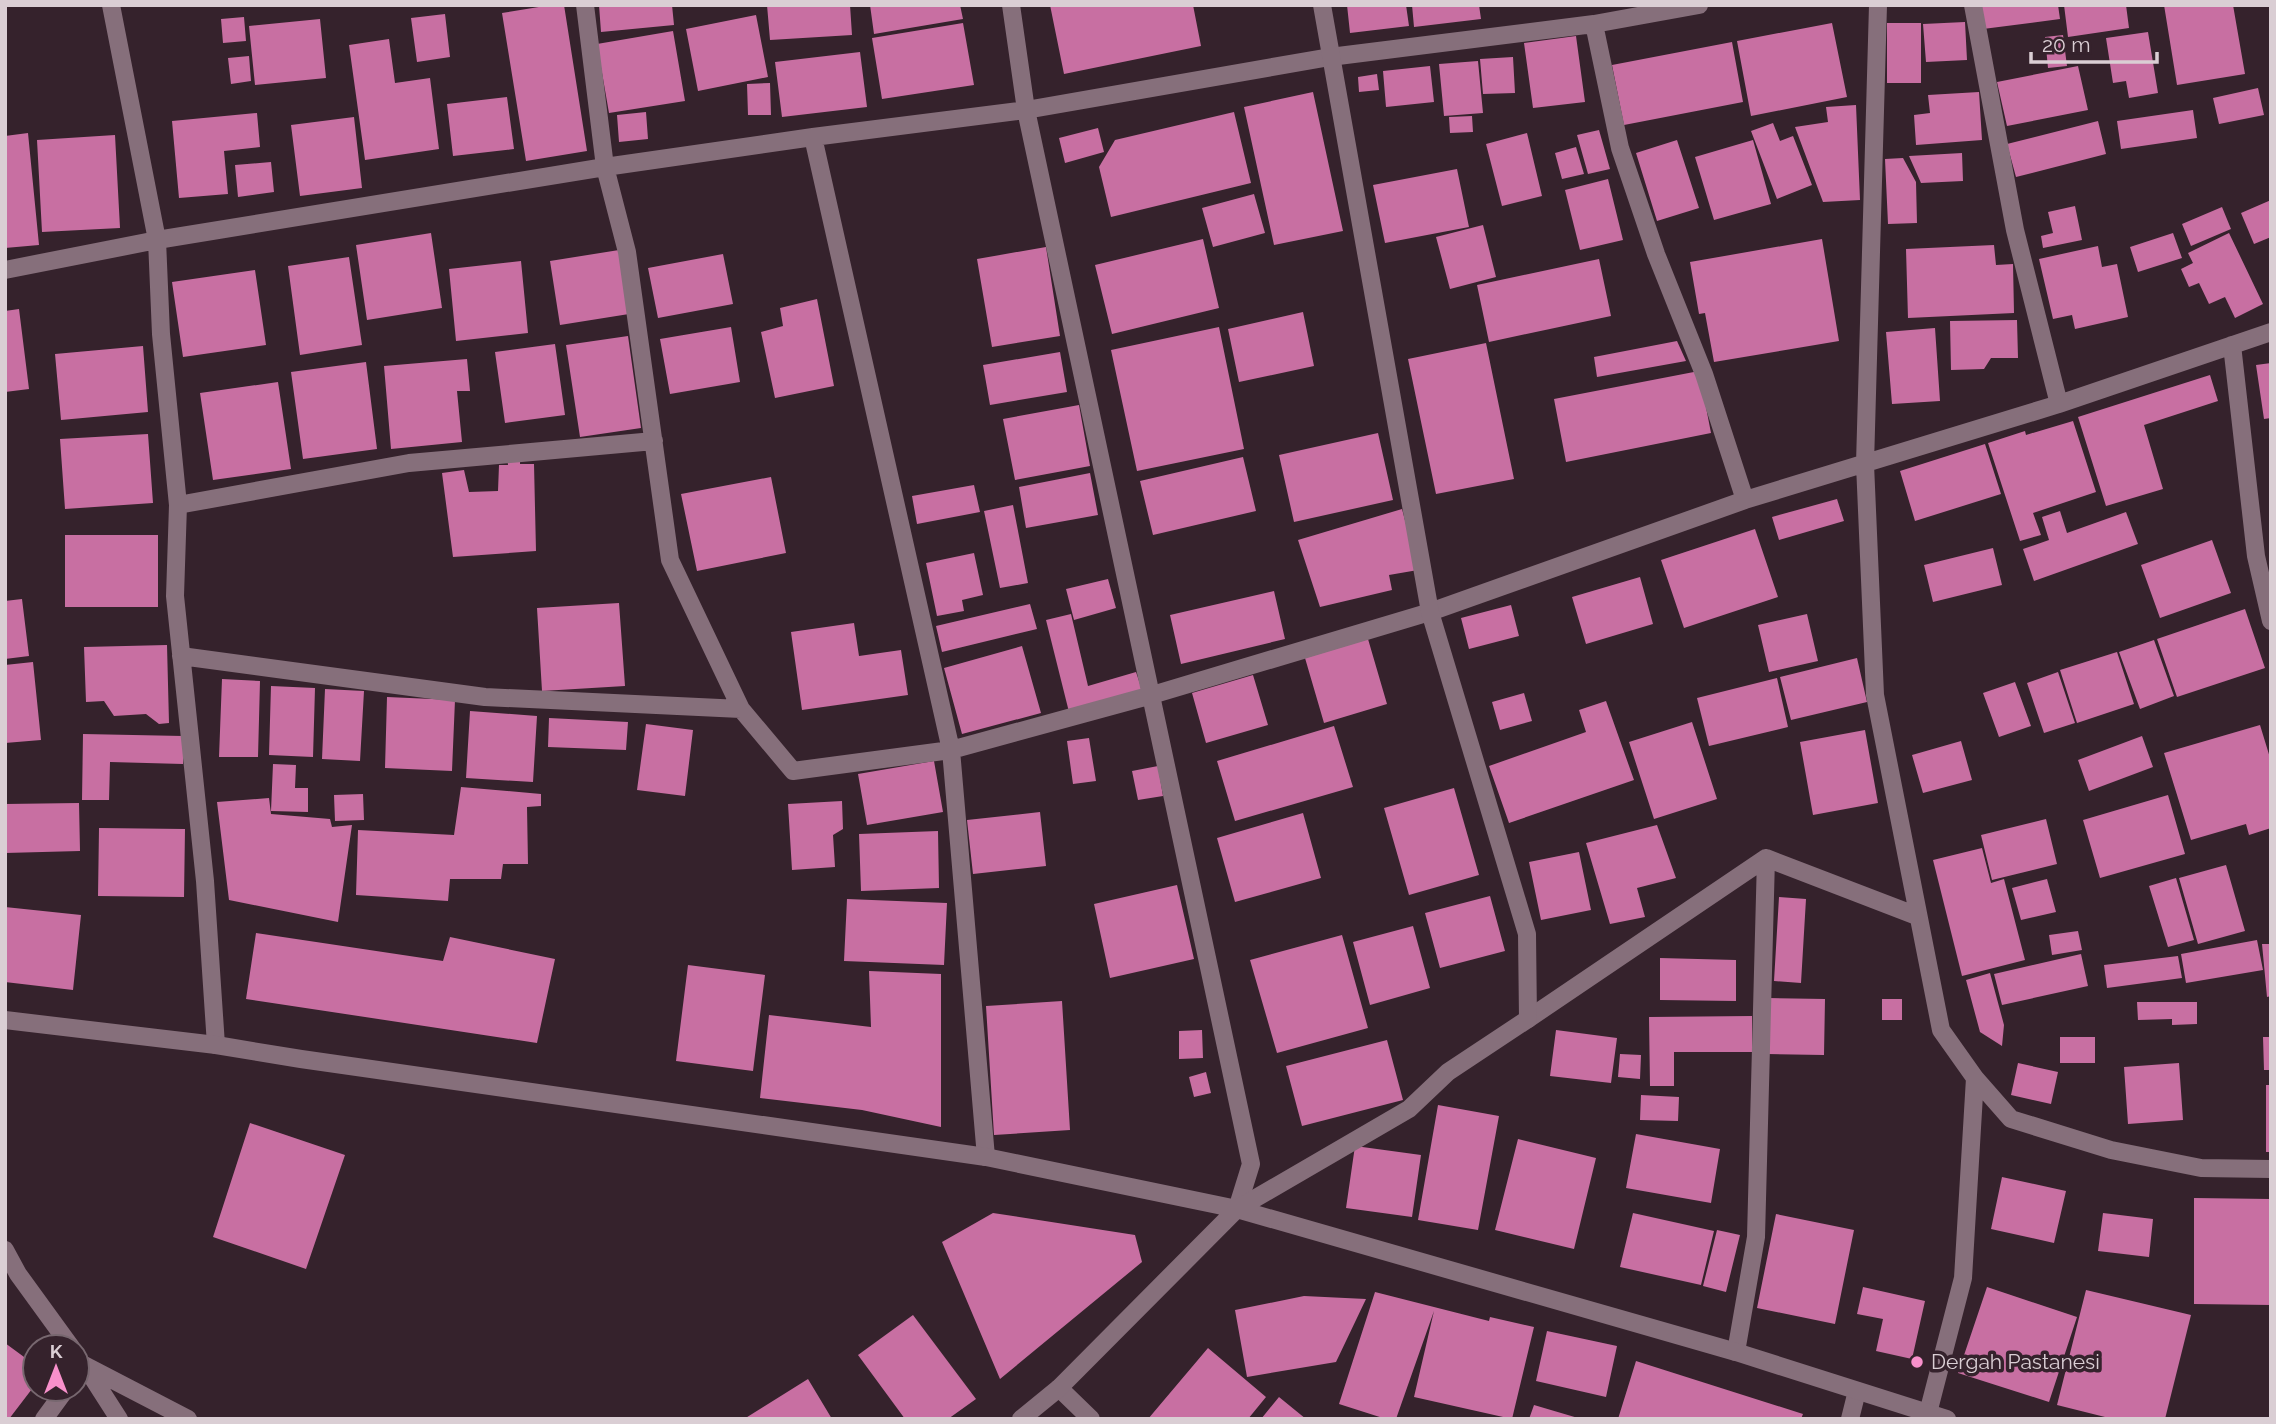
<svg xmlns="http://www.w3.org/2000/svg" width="2276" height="1424" font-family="Raleway,sans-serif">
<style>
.building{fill:#c86fa2}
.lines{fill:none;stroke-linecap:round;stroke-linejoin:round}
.minor{stroke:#866f7b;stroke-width:18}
.tertiary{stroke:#866f7b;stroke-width:18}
.poi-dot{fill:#f890cb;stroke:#35222c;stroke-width:2.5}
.labels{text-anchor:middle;stroke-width:7;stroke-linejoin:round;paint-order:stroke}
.poi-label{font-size:21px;fill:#daced4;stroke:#35222c;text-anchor:start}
</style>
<rect width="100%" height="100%" fill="#35222c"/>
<path class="building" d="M551,5H564L587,151L526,161L502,13Z
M599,5H672L674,25L601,32Z
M767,5H850L852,35L770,40Z
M870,5H960L963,19L874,34Z
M1050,5H1193L1201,46L1064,74Z
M1347,5H1406L1409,26L1350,33Z
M1412,5H1479L1481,19L1414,27Z
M1980,5H2058L2060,19L1983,29Z
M2064,5H2126L2129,28L2068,37Z
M2164,5H2233L2245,74L2177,85Z
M445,14L450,57L417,62L411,18Z
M756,15L768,77L698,91L686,29Z
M244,17L246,41L223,43L221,19Z
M320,19L326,78L255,85L249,26Z
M1965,22L1967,60L1926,62L1923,24Z
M963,23L974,85L882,99L872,38Z
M1832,23L1847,97L1751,116L1737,41Z
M1887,23H1921V83H1887Z
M673,31L685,101L609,113L597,44Z
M2148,32L2158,93L2129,98L2126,81L2113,83L2106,38Z
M2063,35L2067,66L2048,68L2045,37Z
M1576,36L1585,102L1533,108L1524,43Z
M389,39L395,83L430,78L439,149L365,160L349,45Z
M1732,42L1743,102L1624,125L1612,65Z
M860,52L867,107L782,117L775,62Z
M249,56L251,81L231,84L228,58Z
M1513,57L1515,93L1483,94L1480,59Z
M1478,61L1483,113L1444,116L1439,64Z
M1430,66L1434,102L1386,107L1383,71Z
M2078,66L2088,110L2007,126L1997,82Z
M1377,74L1379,90L1359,92L1358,77Z
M770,83L771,115H748L747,84Z
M2258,88L2264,115L2219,124L2213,98Z
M1313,92L1343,231L1274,245L1244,107Z
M1979,92L1982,140L1916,145L1914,115L1930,113L1928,95Z
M507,97L514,149L453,156L447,104Z
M1856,105L1860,200L1823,202L1795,127L1828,122L1826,107Z
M2193,110L2197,138L2121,149L2117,121Z
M646,112L648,139L619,142L617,115Z
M1234,112L1251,183L1111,217L1099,167L1115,140Z
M257,113L260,147L224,151L228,194L179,198L172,121Z
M1472,116L1473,132L1450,133L1449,117Z
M354,117L362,188L300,196L291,125Z
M2098,121L2106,154L2016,177L2007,144Z
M1773,123L1780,141L1793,136L1812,185L1777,199L1751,131Z
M1098,128L1104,152L1065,163L1059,138Z
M1599,130L1610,169L1588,174L1577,135Z
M28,133L39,245L5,248V136Z
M1527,133L1542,196L1502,206L1486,144Z
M115,135L120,228L42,232L37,140Z
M1677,140L1699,208L1657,221L1636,153Z
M1753,140L1771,204L1714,220L1695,157Z
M1576,147L1584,174L1562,179L1555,153Z
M1962,153L1963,181L1921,183L1909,156Z
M1903,158L1916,182L1917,223L1888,224L1885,159Z
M271,162L274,192L238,197L235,165Z
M1457,169L1469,227L1385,243L1373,185Z
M1608,179L1623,240L1580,250L1565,190Z
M1254,194L1265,233L1213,247L1202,208Z
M2271,200V237L2254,244L2241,213Z
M2075,206L2082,240L2043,248L2041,236L2053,233L2048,212Z
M2222,207L2231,229L2191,246L2182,224Z
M1483,225L1496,277L1450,289L1436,237Z
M431,233L442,308L367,320L356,245Z
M2173,233L2182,258L2138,272L2130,247Z
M2229,233L2263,304L2235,318L2225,297L2209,304L2199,283L2189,287L2181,269L2193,263L2188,253Z
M1203,239L1219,308L1112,334L1095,265Z
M1822,239L1839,341L1714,362L1705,313L1699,314L1690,262Z
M1994,245L1996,265L2013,264L2014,313L1908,318L1906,249Z
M2098,246L2102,267L2117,264L2128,317L2075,329L2072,315L2053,319L2039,259Z
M1046,247L1060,336L992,347L977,259Z
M619,250L629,314L560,325L550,261Z
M723,254L733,304L658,318L648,268Z
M349,257L362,345L300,355L288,266Z
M1599,259L1611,316L1489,342L1477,285Z
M521,261L528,333L456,341L449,269Z
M255,270L266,345L183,357L172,282Z
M817,299L834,386L775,398L761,332L783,326L780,308Z
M19,309L29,389L5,392V311Z
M1303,312L1314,366L1239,382L1228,329Z
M2017,320L2018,358H1991L1984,369L1951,370L1950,321Z
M731,327L740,382L670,394L660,339Z
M1219,327L1244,449L1137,471L1111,350Z
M1935,328L1940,401L1892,404L1886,332Z
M628,336L641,428L580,437L566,345Z
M1677,341L1686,361L1597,377L1594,357Z
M1486,343L1514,479L1436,494L1408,359Z
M555,344L565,415L505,423L495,352Z
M143,346L148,412L61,420L55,354Z
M1060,352L1067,392L990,405L983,365Z
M467,359L470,391H457L462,442L391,449L384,366Z
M366,362L377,449L303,459L291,372Z
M2271,363V418L2264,419L2256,365Z
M1699,371L1711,433L1566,462L1554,399Z
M2210,375L2218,401L2144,425L2163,489L2106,506L2078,417Z
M278,382L291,469L213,480L200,393Z
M1079,405L1090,466L1015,480L1003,419Z
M2073,421L2096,492L2033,513L2041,535L2020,541L1988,443L2025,431L2026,435Z
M1378,433L1393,500L1294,522L1279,455Z
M148,434L153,503L65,509L60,439Z
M1985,444L2001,494L1915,521L1900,471Z
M507,456H520V464H534L536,551L453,557L442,473L464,470L469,492L498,491L499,465H508Z
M1243,457L1256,511L1153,535L1140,481Z
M1090,473L1098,515L1026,528L1019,487Z
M771,477L786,553L697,571L681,494Z
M974,485L980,512L917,524L912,496Z
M1837,499L1844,521L1779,540L1772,517Z
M1013,505L1028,583L1000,588L984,511Z
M1402,509L1418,570L1389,575L1392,590L1320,607L1298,540Z
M2060,511L2067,533L2126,512L2138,544L2034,581L2023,549L2049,540L2042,517Z
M1755,529L1778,597L1684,628L1661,560Z
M65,535H158V607H65Z
M2212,540L2231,593L2160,618L2141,565Z
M1993,548L2002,585L1933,602L1924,565Z
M974,553L983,595L962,600L964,611L937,616L926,563Z
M1640,577L1653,624L1586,644L1572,597Z
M1108,579L1116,608L1074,620L1066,589Z
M1274,591L1285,639L1181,664L1170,615Z
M22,599L29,656L5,659V601Z
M619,603L625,686L542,691L537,608Z
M1030,604L1037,629L942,652L936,626Z
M1511,605L1519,636L1469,649L1461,618Z
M2245,609L2265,668L2177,697L2157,639Z
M1071,614L1088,686L1136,672L1142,690L1069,712L1046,620Z
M1807,614L1818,661L1769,672L1758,625Z
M854,623L859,656L901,650L908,695L802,710L791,632Z
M1368,639L1387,704L1324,723L1305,658Z
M2154,640L2174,696L2140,709L2119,652Z
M167,645L169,723L159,724L146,714L114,716L104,701L86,702L84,647Z
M1022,646L1041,713L962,734L944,668Z
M2117,652L2134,704L2077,723L2060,670Z
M1857,658L1867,702L1791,720L1780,677Z
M33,662L41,740L5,743V665Z
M2058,672L2075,723L2044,733L2027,683Z
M1253,675L1268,725L1206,743L1192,693Z
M1777,678L1788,727L1709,746L1697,698Z
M222,679L260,681L258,757H219Z
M2015,682L2031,726L1999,737L1983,693Z
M271,686L315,688L313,757L269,755Z
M325,689L364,691L360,761L322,759Z
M1524,693L1532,721L1500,730L1492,702Z
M387,697L455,700L452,771L385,768Z
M1606,701L1634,780L1509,823L1489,766L1586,732L1579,710Z
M470,711L537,716L533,782L466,778Z
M549,718L628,722L626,750L548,747Z
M1692,722L1717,799L1654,819L1629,742Z
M646,724L693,730L685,796L637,790Z
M2260,725L2271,761V828L2249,835L2246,824L2191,840L2164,753Z
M1334,726L1353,787L1235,821L1217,761Z
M1865,730L1878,803L1813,815L1800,742Z
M83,734L183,736V764L110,762L109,800H82Z
M2142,736L2153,767L2089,791L2078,760Z
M1089,738L1096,781L1073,784L1067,741Z
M1961,741L1972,780L1923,793L1912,755Z
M934,761L943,812L867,825L858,774Z
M273,764L296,765L295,788H308V812L271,811Z
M1158,766L1163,796L1138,800L1132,771Z
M461,787L541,794V806L527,807L528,864H503L501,879H450L448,901L356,895L358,830L454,835Z
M1454,788L1479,875L1409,895L1384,808Z
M363,794L364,820L335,821L334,795Z
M2168,795L2185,854L2100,878L2083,820Z
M269,798L271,814L330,819L332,827L352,825L338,922L229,900L217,802Z
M842,801L843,829L833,835L835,867L792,870L788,804Z
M79,803L80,851L5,853V804Z
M1040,812L1046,866L973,874L967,820Z
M1303,813L1321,878L1235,902L1217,838Z
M2046,819L2057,864L1992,880L1981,835Z
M1657,825L1676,878L1637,888L1645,917L1610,924L1586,843Z
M99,828L185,829L184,897L98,896Z
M938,831L939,888L861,891L859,834Z
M1982,848L1991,883L2004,879L2025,960L1962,976L1933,860Z
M1579,852L1591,910L1541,920L1529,862Z
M2226,865L2245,931L2198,944L2179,878Z
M2176,878L2194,940L2168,947L2149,886Z
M2047,879L2056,912L2021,920L2012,888Z
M1177,885L1194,959L1110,978L1094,904Z
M1490,896L1505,951L1440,968L1425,913Z
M1779,897L1806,899L1801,983L1774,981Z
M847,899L947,903L944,965L844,961Z
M5,907L81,915L73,990L5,982Z
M1413,926L1430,988L1370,1005L1353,942Z
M2078,931L2082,950L2052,955L2049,935Z
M256,933L443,961L450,937L555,959L537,1043L246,999Z
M1342,935L1368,1028L1277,1053L1250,960Z
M2257,940L2263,970L2186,983L2181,954Z
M2262,944H2271V996L2267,997Z
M2081,954L2088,986L2002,1005L1994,974Z
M2178,956L2182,978L2107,988L2104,965Z
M1660,958L1736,960V1001L1660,1000Z
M688,965L765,975L753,1071L676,1061Z
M869,971L941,974V1127L862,1110L760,1098L769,1015L871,1027Z
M1990,973L2004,1025L2002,1046L1980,1032L1966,980Z
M1768,998L1825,999L1824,1055L1767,1054Z
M1882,999H1902V1020H1882Z
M1062,1001L1070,1130L994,1135L986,1006Z
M2137,1002H2197V1024L2172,1025V1019L2138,1020Z
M1752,1016V1052H1674V1086H1650L1649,1017Z
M1202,1030L1203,1058L1179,1059V1031Z
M1556,1030L1617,1038L1611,1083L1550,1076Z
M2060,1037H2095V1063H2060Z
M2263,1037H2271V1070H2264Z
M1387,1040L1403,1100L1302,1126L1286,1066Z
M1620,1054L1641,1055L1640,1079L1618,1077Z
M2018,1063L2058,1072L2051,1104L2011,1095Z
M2179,1063L2183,1120L2128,1124L2124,1067Z
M1206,1072L1211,1093L1194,1097L1189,1077Z
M2266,1085H2271V1152H2266Z
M1641,1095L1679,1097L1678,1121L1640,1120Z
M1438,1105L1499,1116L1478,1230L1418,1220Z
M250,1123L345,1155L306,1269L213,1237Z
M1636,1134L1720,1149L1711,1203L1626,1188Z
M1518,1139L1596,1158L1574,1249L1495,1230Z
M1355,1146L1421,1155L1412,1217L1346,1208Z
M2002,1177L2066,1191L2054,1243L1991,1229Z
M2194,1198L2271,1199V1305L2194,1304Z
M993,1213L1135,1235L1142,1262L1000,1379L942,1242Z
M1633,1213L1714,1231L1701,1285L1620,1267Z
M2103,1213L2153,1219L2149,1257L2098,1251Z
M1776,1214L1854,1230L1835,1324L1757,1308Z
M1717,1230L1740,1235L1726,1292L1703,1286Z
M1863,1287L1925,1301L1912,1359L1876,1351L1883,1319L1857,1314Z
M1987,1287L2077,1317L2049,1402L1958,1373Z
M2086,1290L2191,1315L2165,1419H2113L2057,1405Z
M1375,1292L1489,1321L1490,1317L1534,1327L1512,1419L1414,1397L1434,1311L1396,1419H1386L1339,1404Z
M1304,1296L1366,1299L1336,1362L1247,1377L1235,1310Z
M913,1315L976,1399L948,1419H905L858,1355Z
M1547,1331L1617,1346L1606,1397L1536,1381Z
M5,1343L35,1365V1385L9,1419H5Z
M1208,1348L1266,1397L1248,1419H1148Z
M1636,1361L1803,1414L1801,1419H1618Z
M808,1379L832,1419H744Z
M1279,1397L1306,1419H1261Z
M1534,1405L1578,1418V1419H1529Z"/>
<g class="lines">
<path class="minor" d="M111,5L157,240L161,334L178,505L175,596L205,881L216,1045
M585,5L605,167L627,252L670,560L741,709L793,771L951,750L1152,695L1430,612L1745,500L2059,404L2271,332
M1011,5L1026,110L1251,1164L1237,1209
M1878,5L1865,464L1875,695L1941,1030L1975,1078L1963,1278L1928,1413
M1973,5L2015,230L2059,404
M1594,24L1620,148L1656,254L1704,374L1745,500
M813,137L951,750L986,1157
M5,270L157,240L605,167L813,137L1026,110L1330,57L1594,24L1699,5
M2232,345L2256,556L2271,621
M178,505L409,463L654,441
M181,656L485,697L741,709
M1766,858L1917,916
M1528,1019L1766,858
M1975,1078L2011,1119L2111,1150L2201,1168L2271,1169
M5,1250L18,1274L71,1347
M1736,1352L1756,1237L1766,858
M85,1366L119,1419
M77,1374L84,1365L188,1419
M1059,1388L1091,1419
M44,1419L66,1389
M1850,1419L1857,1391"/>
<path class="tertiary" d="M5,1020L216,1045L301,1059L986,1157L1237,1209L1736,1352L1947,1419
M1021,1419L1059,1388L1237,1209L1409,1109L1448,1072L1528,1019L1527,934L1430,612L1322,5"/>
</g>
<circle class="poi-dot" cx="1917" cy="1362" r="7"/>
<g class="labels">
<g class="poi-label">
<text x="1931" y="1369">Dergah Pastanesi</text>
</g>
</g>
<rect width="2276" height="1424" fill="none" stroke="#daced4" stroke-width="14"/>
<g transform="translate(56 1368)"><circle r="33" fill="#35222c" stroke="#77676f" stroke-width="2"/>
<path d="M0-5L12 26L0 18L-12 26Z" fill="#f890cb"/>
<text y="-10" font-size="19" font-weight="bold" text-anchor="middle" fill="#daced4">K</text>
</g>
<path d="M2031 52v10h126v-10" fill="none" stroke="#daced4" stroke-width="3.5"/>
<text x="2042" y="52" font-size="21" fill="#daced4" stroke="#35222c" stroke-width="5" paint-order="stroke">20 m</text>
</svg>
